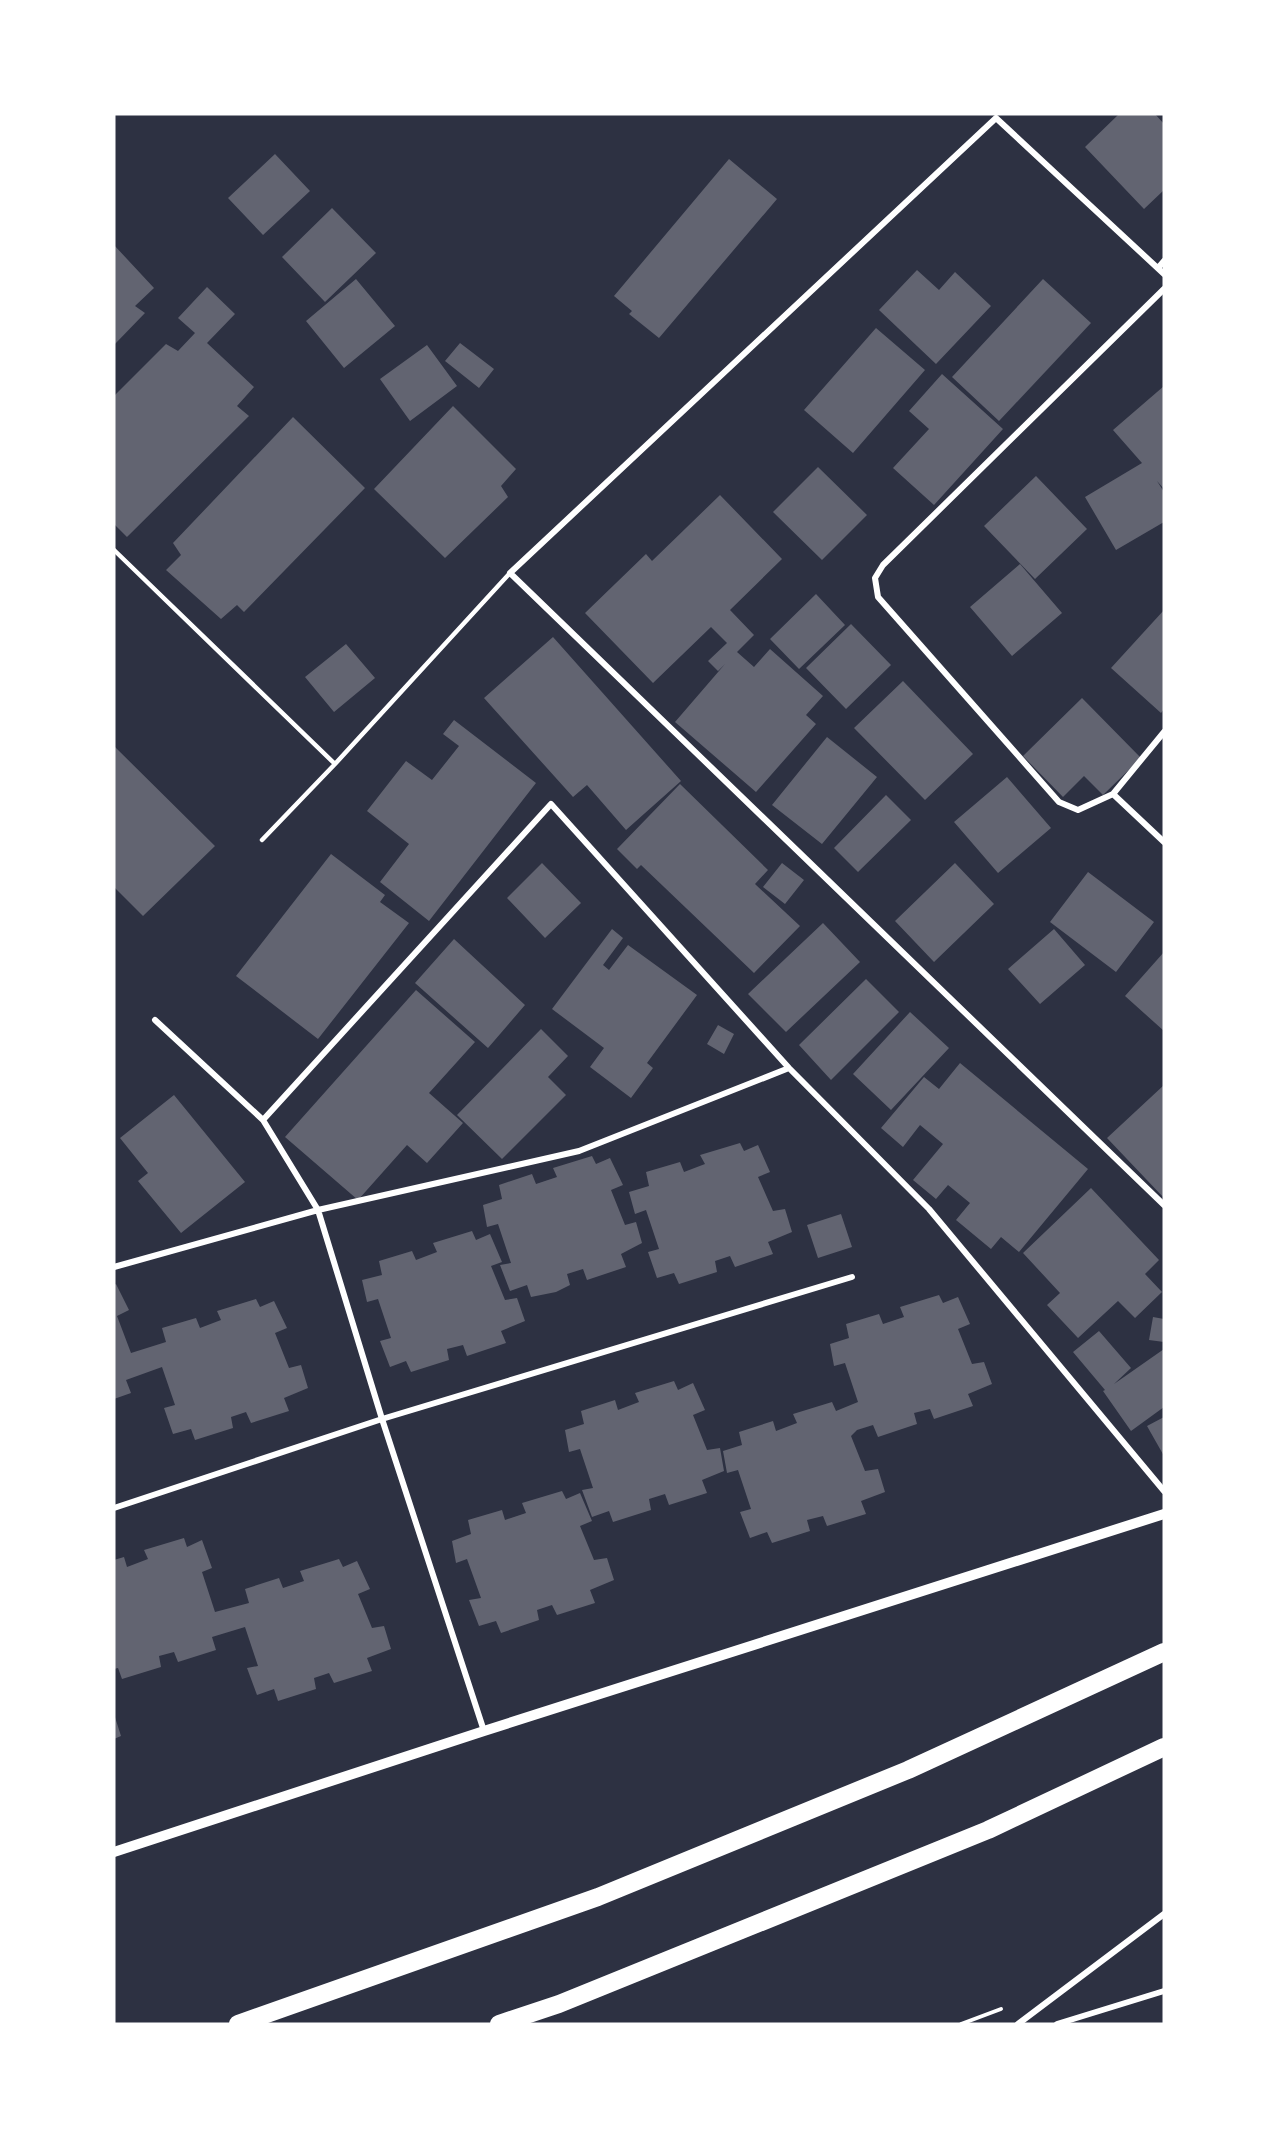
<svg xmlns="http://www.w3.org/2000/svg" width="1278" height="2138" font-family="Merriweather,serif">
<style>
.building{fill:#626471}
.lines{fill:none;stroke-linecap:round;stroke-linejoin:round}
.path{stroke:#fff;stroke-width:4}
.service{stroke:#fff;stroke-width:4.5}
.minor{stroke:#fff;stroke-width:6}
.tertiary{stroke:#fff;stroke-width:10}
.motorway{stroke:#fff;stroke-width:18}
</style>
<rect width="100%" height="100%" fill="#2d3142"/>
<path class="building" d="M1119,114H1155L1164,124V190L1144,209L1085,147Z
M275,154L310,191L263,235L228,198Z
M729,159L777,199L659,338L629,314L632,311L614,296Z
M332,208L376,253L325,302L282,257Z
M114,245L154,288L135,306L145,313L114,345Z
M917,270L939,290L955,272L991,306L936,364L879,310Z
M356,279L395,326L344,368L306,321Z
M1043,279L1091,323L999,421L952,377Z
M207,287L235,314L207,343L254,387L237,406L249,416L127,537L114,524V396L166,344L178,351L195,333L178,318Z
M876,328L925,370L853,453L804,410Z
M460,343L494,369L479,388L445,361Z
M427,345L457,386L410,421L380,379Z
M942,374L1003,429L934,505L893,468L929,429L909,411Z
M1164,386V489L1157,481L1164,492V522L1116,550L1085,497L1142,463L1113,430Z
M453,406L516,469L501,486L508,497L445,558L374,489Z
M293,417L365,488L244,612L237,605L221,619L166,570L181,555L173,543Z
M818,467L867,515L822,560L773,512Z
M1036,476L1087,529L1035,579L984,526Z
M720,495L782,559L730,610L754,635L737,652L754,667L770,649L823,696L806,715L816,724L756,792L675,722L725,664L718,671L708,661L727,643L711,627L653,683L585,613L646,554L652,561Z
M1020,564L1062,613L1012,656L970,607Z
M816,594L845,625L799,669L770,639Z
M1164,610V709L1161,713L1111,668Z
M851,624L891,665L846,709L806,668Z
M553,637L681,781L626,830L587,785L573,797L484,698Z
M346,644L375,678L334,712L305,677Z
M903,681L973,754L925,800L854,728Z
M1082,698L1141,758L1103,795L1084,776L1063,797L1023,756Z
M454,720L536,783L429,921L380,882L409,844L367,811L406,761L432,780L459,746L443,734Z
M827,737L877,777L822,844L772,805Z
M114,746L215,846L143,916L114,887Z
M1007,777L1051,828L998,873L954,822Z
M680,784L768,870L755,884L800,926L754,973L641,865L637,869L617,849Z
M886,795L911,820L858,872L834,848Z
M331,854L385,895L380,902L409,923L318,1039L236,976Z
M542,863L581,903L545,938L507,898Z
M782,863L804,880L785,904L763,887Z
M955,863L994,904L934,962L895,921Z
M1088,872L1154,922L1116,972L1050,922Z
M823,923L860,962L786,1032L748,994Z
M612,929L623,938L603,965L609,970L628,945L697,995L647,1063L653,1068L631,1098L590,1067L604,1048L552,1009Z
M1054,929L1085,965L1040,1004L1008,969Z
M454,939L525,1005L488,1048L415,983Z
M1164,952V1031L1125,996Z
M866,979L899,1012L831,1080L799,1045Z
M416,990L475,1042L429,1093L463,1123L427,1163L407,1145L358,1200L285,1137Z
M910,1012L949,1048L891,1110L853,1074Z
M718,1025L734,1034L724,1054L707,1044Z
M541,1029L568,1056L548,1077L566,1095L502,1159L457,1115Z
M960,1063L1088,1169L1019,1252L1001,1237L991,1249L956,1220L970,1203L948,1185L936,1199L913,1180L943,1144L920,1125L903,1147L881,1128L924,1077L939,1089Z
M1164,1085V1198L1107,1138Z
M174,1095L245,1182L181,1233L138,1181L148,1173L120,1138Z
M740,1143L744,1151L758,1145L770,1172L758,1177L773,1211L785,1209L792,1232L768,1242L773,1254L735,1267L730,1256L715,1261L717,1272L679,1284L674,1273L657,1278L648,1252L659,1249L646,1210L635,1214L629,1192L649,1186L646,1172L680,1162L684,1172L705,1164L700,1155Z
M592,1156L596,1164L610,1158L623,1185L611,1190L625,1225L636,1222L642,1243L621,1254L626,1267L587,1280L583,1269L567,1274L570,1285L556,1292L531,1297L527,1285L510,1291L500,1265L511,1263L498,1224L487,1227L483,1205L502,1199L499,1185L532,1174L536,1184L557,1177L553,1168Z
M1091,1188L1159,1260L1145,1274L1162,1292L1135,1318L1118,1301L1078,1338L1047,1305L1060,1293L1023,1253Z
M841,1214L852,1247L818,1258L807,1225Z
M472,1231L476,1240L490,1234L502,1262L491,1266L505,1300L517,1298L525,1321L501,1331L506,1343L467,1356L463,1345L447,1349L449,1360L411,1372L406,1361L390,1367L380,1341L391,1338L378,1299L367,1302L362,1280L382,1275L379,1261L412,1251L416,1260L437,1252L433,1243Z
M116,1284L129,1310L117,1316L131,1353L166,1342L162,1328L196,1318L200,1328L221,1320L217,1311L256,1299L260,1307L274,1301L287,1328L275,1333L289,1368L301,1365L308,1388L284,1398L289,1411L251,1423L246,1412L231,1417L233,1428L195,1440L191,1429L173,1434L164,1408L175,1405L162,1367L126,1380L131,1393L114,1399V1285Z
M939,1295L943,1303L958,1297L970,1324L958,1329L972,1364L984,1362L992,1384L968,1394L973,1406L934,1419L930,1409L914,1413L917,1424L878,1437L873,1425L857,1430L851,1436L865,1471L878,1469L885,1492L861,1501L866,1514L827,1526L823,1516L807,1520L810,1531L772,1543L767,1532L750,1538L740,1512L751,1509L738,1470L727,1473L723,1451L742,1445L739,1432L773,1421L776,1431L797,1423L793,1414L832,1402L836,1411L858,1402L845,1363L834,1366L830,1344L849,1338L846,1324L879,1314L883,1324L904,1317L900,1307Z
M1153,1317L1164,1319V1342L1149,1340Z
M1099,1331L1131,1368L1114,1384L1164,1349V1407L1131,1431L1103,1391L1105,1390L1073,1352Z
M674,1381L678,1390L693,1383L705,1410L693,1415L707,1450L720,1448L724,1471L702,1480L707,1493L669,1505L665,1494L649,1499L651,1510L613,1522L609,1511L592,1517L582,1490L593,1488L580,1449L569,1452L565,1430L584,1424L581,1411L615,1400L618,1410L639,1402L635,1393Z
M1164,1417V1456L1147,1426Z
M562,1491L566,1499L580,1493L592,1521L580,1526L594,1560L607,1558L614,1580L590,1590L595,1603L557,1615L552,1605L537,1610L539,1620L501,1633L496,1621L479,1626L469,1600L481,1598L467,1559L456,1563L452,1541L471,1534L468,1520L502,1510L505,1520L526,1513L522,1503Z
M184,1538L187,1547L202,1540L212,1568L202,1572L215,1612L249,1603L245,1589L279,1578L283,1588L304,1581L300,1571L339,1559L343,1567L357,1561L370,1589L358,1594L372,1628L384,1626L391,1649L367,1658L372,1671L334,1683L329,1673L314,1678L316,1689L278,1701L274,1689L257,1695L247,1668L258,1666L245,1627L212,1637L216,1650L178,1662L174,1652L159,1656L161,1667L122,1679L118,1668L114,1669V1560L124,1557L127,1567L148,1559L144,1550Z
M114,1714L121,1736L114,1739Z"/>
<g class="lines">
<path class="path" d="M961,2024L1001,2009"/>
<path class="service" d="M114,550L335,764
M262,840L335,764L510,573"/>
<path class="minor" d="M1158,268L1164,261
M1164,274L996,118L510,573L1164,1205
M1164,289L883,565L875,578L878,597L1059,802L1078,810L1113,794L1164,732
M1113,794L1164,842
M155,1020L263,1120L318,1210L382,1419L484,1731
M263,1120L551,804L789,1068L929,1209L1164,1491
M114,1267L318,1210L579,1151L789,1068
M114,1508L382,1419L852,1277
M1018,2024L1164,1914
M1057,2024L1164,1991"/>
<path class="tertiary" d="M114,1852L484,1731L1164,1514"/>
<path class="motorway" d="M238,2024L598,1897L908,1770L1164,1652
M499,2024L559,2004L988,1830L1164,1747"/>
</g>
<rect width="1278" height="2138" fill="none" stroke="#ffffff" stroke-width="231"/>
</svg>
